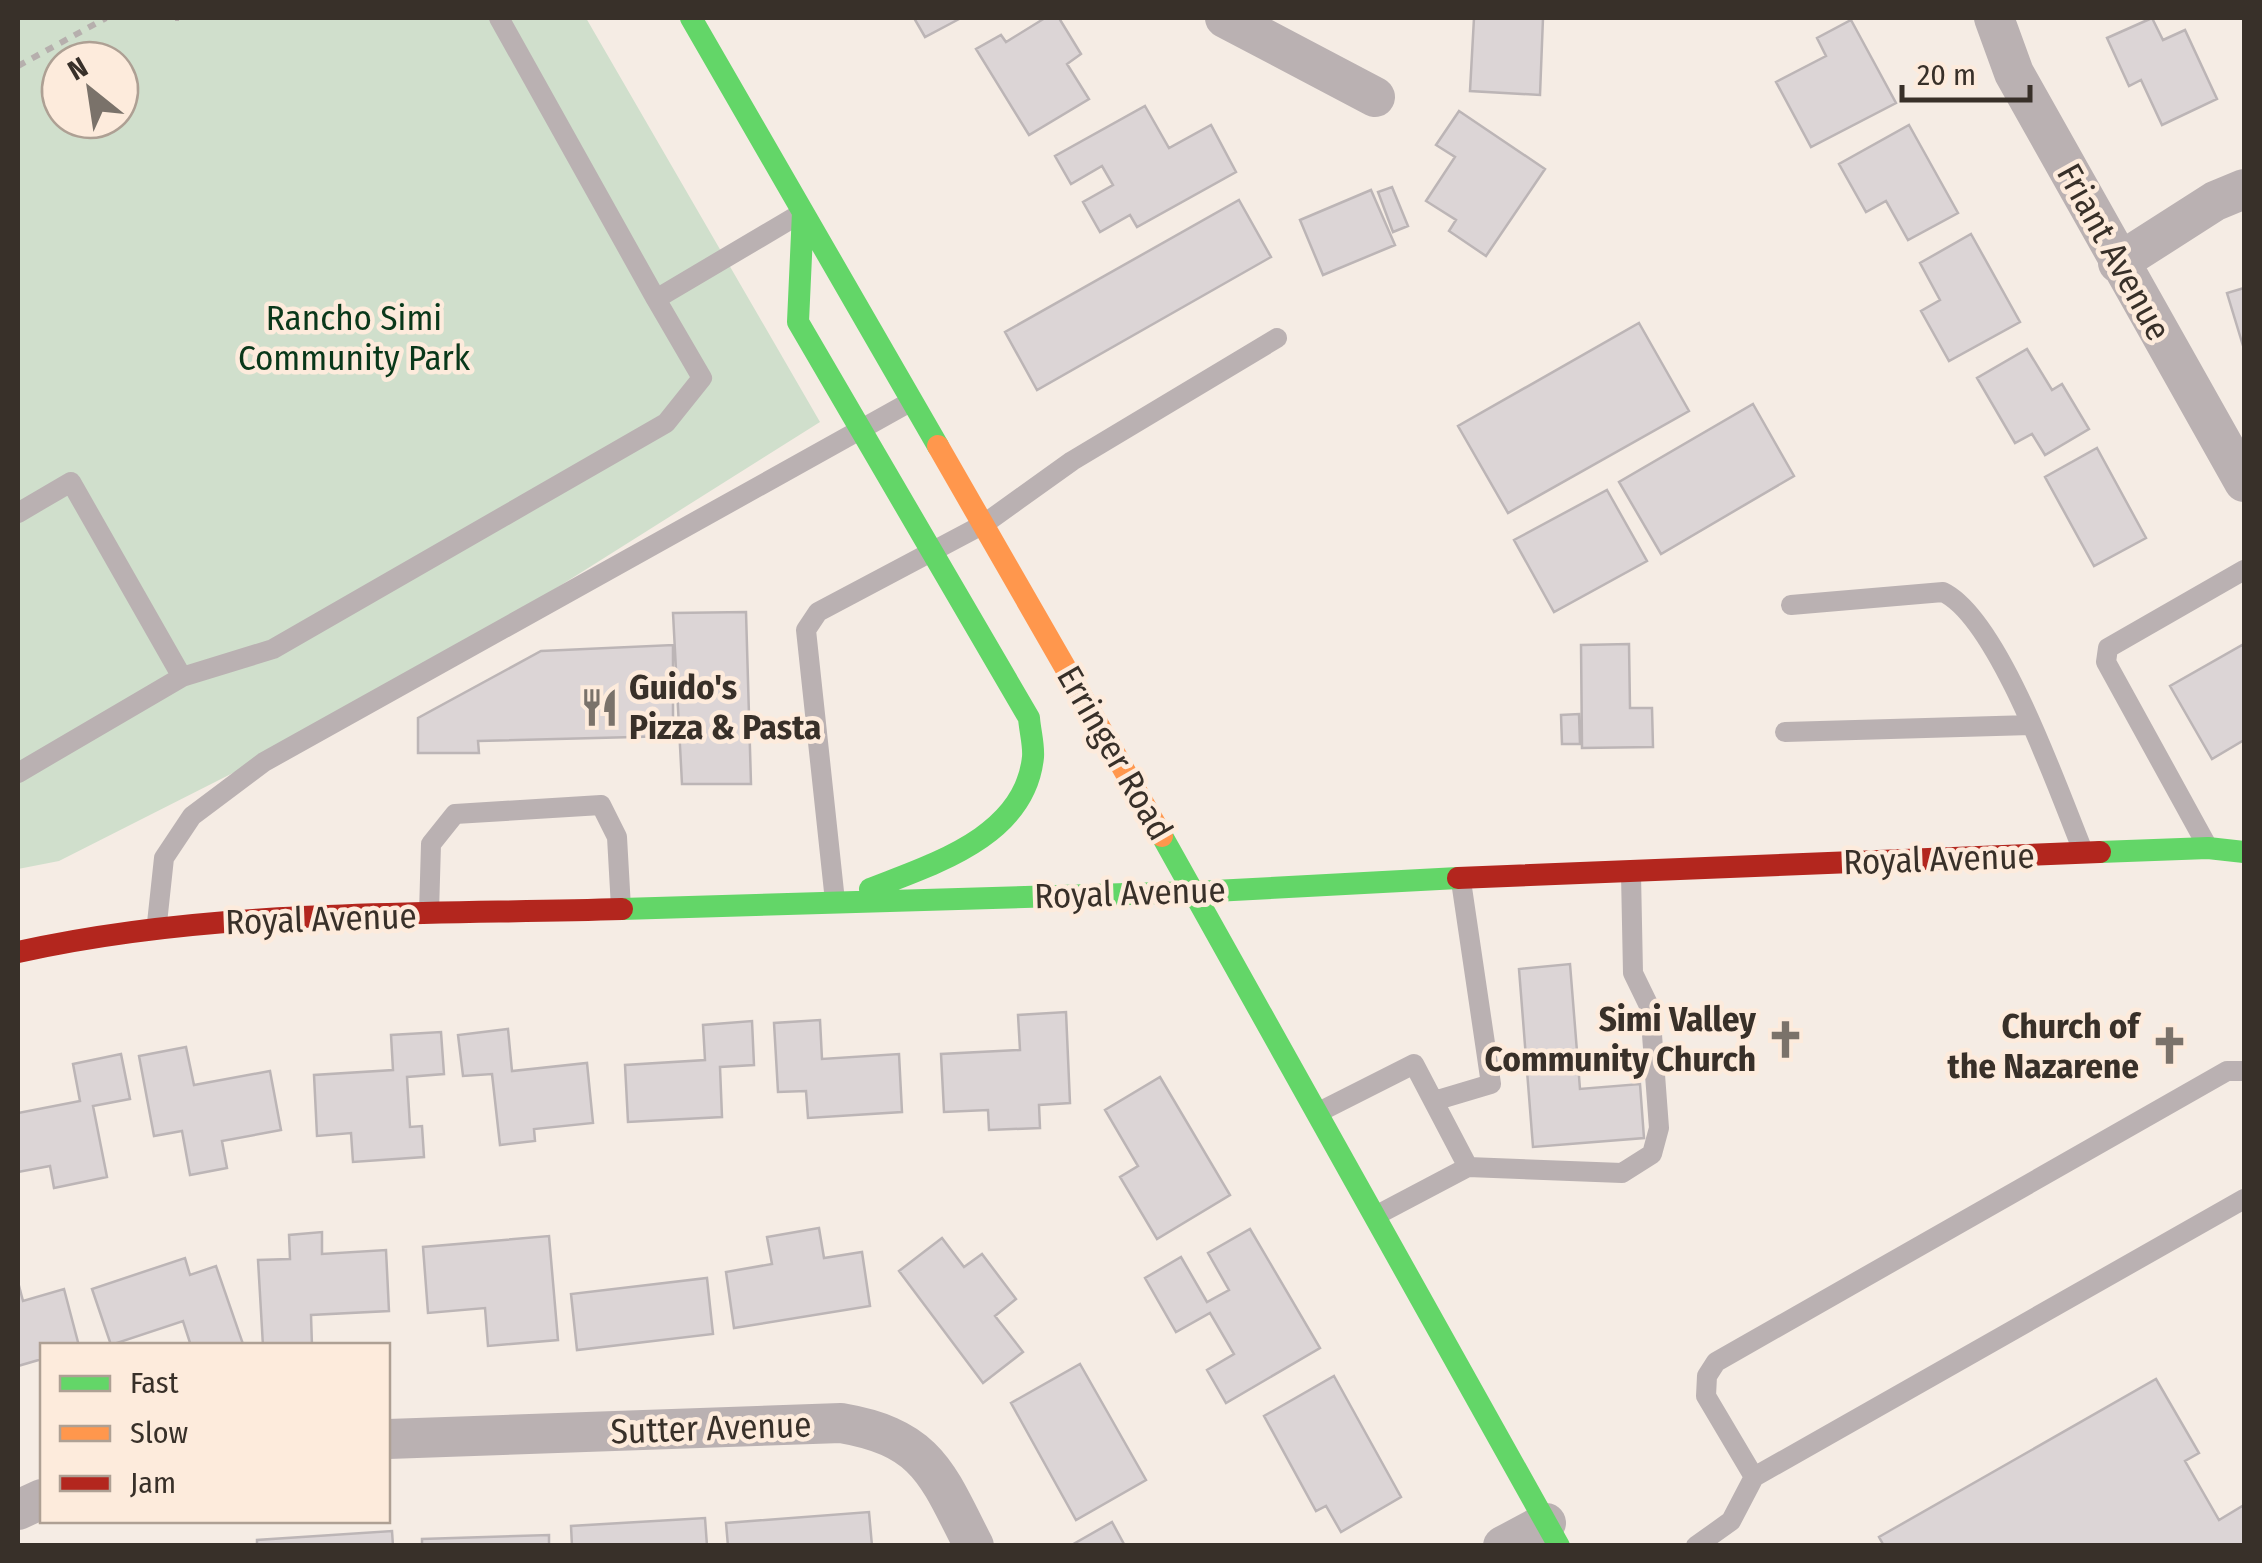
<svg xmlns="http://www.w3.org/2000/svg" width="2262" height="1563" font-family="'Fira Sans Condensed',sans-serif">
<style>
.green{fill:#d0dfcc;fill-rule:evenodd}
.building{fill:#dcd5d6;stroke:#bcb5b6;stroke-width:2.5}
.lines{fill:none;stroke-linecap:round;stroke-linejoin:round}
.path{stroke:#b6afad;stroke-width:6;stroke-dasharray:8 8;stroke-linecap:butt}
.lane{stroke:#bab1b2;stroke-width:20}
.street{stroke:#bab1b2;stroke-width:40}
.fast{stroke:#63d668;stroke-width:22}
.slow{stroke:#ff974d;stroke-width:22}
.jam{stroke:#b3261e;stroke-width:22}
.labels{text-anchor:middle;stroke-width:9;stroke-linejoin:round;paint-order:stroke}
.street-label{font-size:35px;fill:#383029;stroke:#fdebdc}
.park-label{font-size:35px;fill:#09381a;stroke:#fdebdc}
.poi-label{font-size:35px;font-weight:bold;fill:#383029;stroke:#fdebdc;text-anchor:end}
</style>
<rect width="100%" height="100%" fill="#f5ece4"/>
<path class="green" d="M18,18H586L820,422L385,696L59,861L18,869ZM60,60H120V120H60Z"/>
<path class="building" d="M914,18H961L925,37Z
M1045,18H1059L1081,54L1067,64L1089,99L1029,135L976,49L1001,35L1006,42Z
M1474,18H1543L1540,95L1470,91Z
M2152,18L2163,40L2185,30L2217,99L2162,125L2141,80L2129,86L2107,38Z
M1851,20L1896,103L1811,147L1776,82L1826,56L1817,38Z
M1145,106L1169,148L1211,125L1236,172L1137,227L1130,215L1100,232L1083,202L1113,185L1102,166L1071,184L1055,156Z
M1459,111L1545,169L1486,256L1449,231L1456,220L1426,201L1455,157L1436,145Z
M1909,125L1958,213L1908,240L1886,201L1866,212L1839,164Z
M1392,187L1408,226L1393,232L1378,192Z
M1371,190L1395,245L1323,275L1300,220Z
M1239,200L1271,257L1037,390L1005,332Z
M1971,234L2020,322L1949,361L1921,311L1940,300L1920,263Z
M2244,288V349L2227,293Z
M1639,323L1689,411L1508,513L1458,426Z
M2027,349L2052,390L2062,384L2089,429L2045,455L2032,434L2015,443L1977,378Z
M1753,404L1794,476L1661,554L1619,482Z
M2097,448L2146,538L2094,566L2045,477Z
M1607,490L1647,561L1554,612L1514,540Z
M746,612L751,784H682L673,613Z
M1629,644L1630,708H1652L1653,747L1582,748L1581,645Z
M2244,644V740L2212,759L2170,686Z
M673,645V736L478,741L479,753H418V718L541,651Z
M1579,714L1580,744H1562L1561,715Z
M1570,964L1580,1089L1640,1084L1644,1138L1533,1147L1519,969Z
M1066,1012L1070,1103L1039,1105L1040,1128L989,1130L988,1110L944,1112L941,1054L1020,1050L1018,1015Z
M820,1020L822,1059L899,1054L902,1112L808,1118L806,1091L778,1092L774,1023Z
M752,1021L754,1065L720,1067L722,1117L628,1122L625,1065L705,1060L703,1025Z
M508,1029L512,1071L587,1063L593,1123L534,1129L535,1141L500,1145L492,1074L463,1076L458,1035Z
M441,1032L444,1074L407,1077L410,1127L422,1126L424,1157L353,1162L351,1133L317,1136L314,1075L393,1070L391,1035Z
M186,1047L194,1085L270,1071L281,1130L222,1141L227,1168L190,1175L182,1131L154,1136L139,1056Z
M121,1054L130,1099L93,1106L107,1177L54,1188L50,1166L18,1172V1113L80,1101L73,1064Z
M1160,1077L1230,1195L1157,1239L1120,1177L1138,1166L1105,1110Z
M819,1228L824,1258L862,1252L870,1306L734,1328L726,1272L772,1264L767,1237Z
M1250,1229L1320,1348L1226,1403L1207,1370L1234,1354L1210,1313L1176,1332L1145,1278L1181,1257L1207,1302L1229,1290L1208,1253Z
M322,1232V1254L386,1250L389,1311L311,1315L312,1346H263L258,1260L290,1259L289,1235Z
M549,1236L558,1340L488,1346L485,1308L428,1313L423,1247Z
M942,1238L964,1267L982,1254L1016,1299L995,1316L1023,1352L983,1383L899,1271Z
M185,1258L190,1275L216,1266L243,1344L191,1346L183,1321L111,1345L92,1289Z
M707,1278L713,1334L577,1350L571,1294Z
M18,1282L23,1301L64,1289L79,1346H42V1359L18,1366Z
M1080,1364L1146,1480L1076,1520L1011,1403Z
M1334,1376L1401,1497L1341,1532L1326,1506L1316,1511L1264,1416Z
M2156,1379L2199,1453L2185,1461L2219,1520L2244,1505V1546H1884L1879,1537Z
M869,1512L872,1546H728L726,1523Z
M705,1518L707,1546H572L571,1526Z
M1112,1522L1125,1546H1070Z
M392,1531L393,1546H257V1540Z
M549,1535V1546H422V1539Z"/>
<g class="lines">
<path class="path" d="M175,18H179
M18,66L106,18"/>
<path class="lane" d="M499,18L656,299
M18,513L71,482L182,677L18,773
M1791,605L1943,592C1999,619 2058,790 2083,851
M182,677L273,649L666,423L702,378L656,299L798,215
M1785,732L2031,725
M2205,842L2106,662L2108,648L2244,570
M835,901L806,630L818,612L984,524L1072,461L1277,338
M429,913L431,844L455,814L601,805L617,837L621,908
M157,923L164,858L192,816L264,762L910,402
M1434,1101L1491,1084L1461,881
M1319,1112L1414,1064L1468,1167
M1377,1215L1468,1167L1622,1173L1652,1154L1659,1128L1650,1008L1633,973L1631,874
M1754,1477L1706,1396L1707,1376L1716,1362L2227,1071H2244
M1696,1546L1731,1521L1754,1477L2244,1199"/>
<path class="street" d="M1225,18L1375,97
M1994,18L2014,73L2244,482
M2118,263L2215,201L2244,189
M388,1439L841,1423C928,1438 937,1474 974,1546
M18,1510L42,1499
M1503,1546L1546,1523"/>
<path class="fast" d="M691,18L938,446
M803,212L798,322L1029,718C1030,731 1034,745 1033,757C1025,837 933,864 870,889
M1162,836L1559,1546
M2100,852L2208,848L2244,852
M622,909L1195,892L1458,878"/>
<path class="slow" d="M938,446L1162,836"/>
<path class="jam" d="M1458,878L2100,852
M18,952C215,908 421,915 622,909"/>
</g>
<defs>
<symbol id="restaurant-bare" viewBox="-9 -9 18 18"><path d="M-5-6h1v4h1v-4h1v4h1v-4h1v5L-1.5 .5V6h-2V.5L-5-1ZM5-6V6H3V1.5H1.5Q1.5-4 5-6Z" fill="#7a726a" stroke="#fdebdc" stroke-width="2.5" paint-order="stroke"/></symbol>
<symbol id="church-bare" viewBox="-9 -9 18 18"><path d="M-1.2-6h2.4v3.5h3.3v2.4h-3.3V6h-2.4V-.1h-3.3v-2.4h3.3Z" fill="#7a726a" stroke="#fdebdc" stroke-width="2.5" paint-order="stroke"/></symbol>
</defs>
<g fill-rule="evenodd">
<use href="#restaurant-bare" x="572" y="680" width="55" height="55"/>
<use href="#church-bare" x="1758" y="1012" width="55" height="55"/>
<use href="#church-bare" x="2142" y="1018" width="55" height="55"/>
</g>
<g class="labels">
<g class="street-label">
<text transform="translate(2114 252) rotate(61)" y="12">Friant Avenue</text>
<text transform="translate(1115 753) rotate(60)" y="12">Erringer Road</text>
<text transform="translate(1939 859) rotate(-2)" y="12">Royal Avenue</text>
<text transform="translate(1130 893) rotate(-2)" y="12">Royal Avenue</text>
<text transform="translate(321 919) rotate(-2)" y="12">Royal Avenue</text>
<text transform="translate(711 1428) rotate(-2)" y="12">Sutter Avenue</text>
</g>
<g class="park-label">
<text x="354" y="330">Rancho Simi<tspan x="354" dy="40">Community Park</tspan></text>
</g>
<g class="poi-label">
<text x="629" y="699" text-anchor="start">Guido's<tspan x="629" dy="40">Pizza &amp; Pasta</tspan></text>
<text x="1756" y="1031">Simi Valley<tspan x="1756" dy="40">Community Church</tspan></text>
<text x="2139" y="1038">Church of<tspan x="2139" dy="40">the Nazarene</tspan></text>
</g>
</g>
<rect width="2262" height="1563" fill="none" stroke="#383029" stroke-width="40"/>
<rect x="40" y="1343" width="350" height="180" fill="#fdebdc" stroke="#aea094" stroke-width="2.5"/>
<rect x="60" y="1376" width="50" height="15" fill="#63d668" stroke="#aea094" stroke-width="2.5"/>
<text x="130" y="1393" font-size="30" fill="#383029">Fast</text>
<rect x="60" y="1426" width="50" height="15" fill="#ff974d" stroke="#aea094" stroke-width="2.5"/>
<text x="130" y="1443" font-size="30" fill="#383029">Slow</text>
<rect x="60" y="1476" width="50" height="15" fill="#b3261e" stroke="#aea094" stroke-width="2.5"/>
<text x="130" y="1493" font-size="30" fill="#383029">Jam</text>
<g transform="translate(90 90) rotate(330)"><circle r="48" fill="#fdebdc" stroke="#aea094" stroke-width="2.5"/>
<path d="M0-8L18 38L0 25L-18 38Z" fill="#7a726a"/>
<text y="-15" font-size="28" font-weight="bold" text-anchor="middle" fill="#383029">N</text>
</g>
<path d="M1902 85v15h128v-15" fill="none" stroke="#383029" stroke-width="5"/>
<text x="1917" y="85" font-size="30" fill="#383029" stroke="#fdebdc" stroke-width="8" paint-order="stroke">20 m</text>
</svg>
